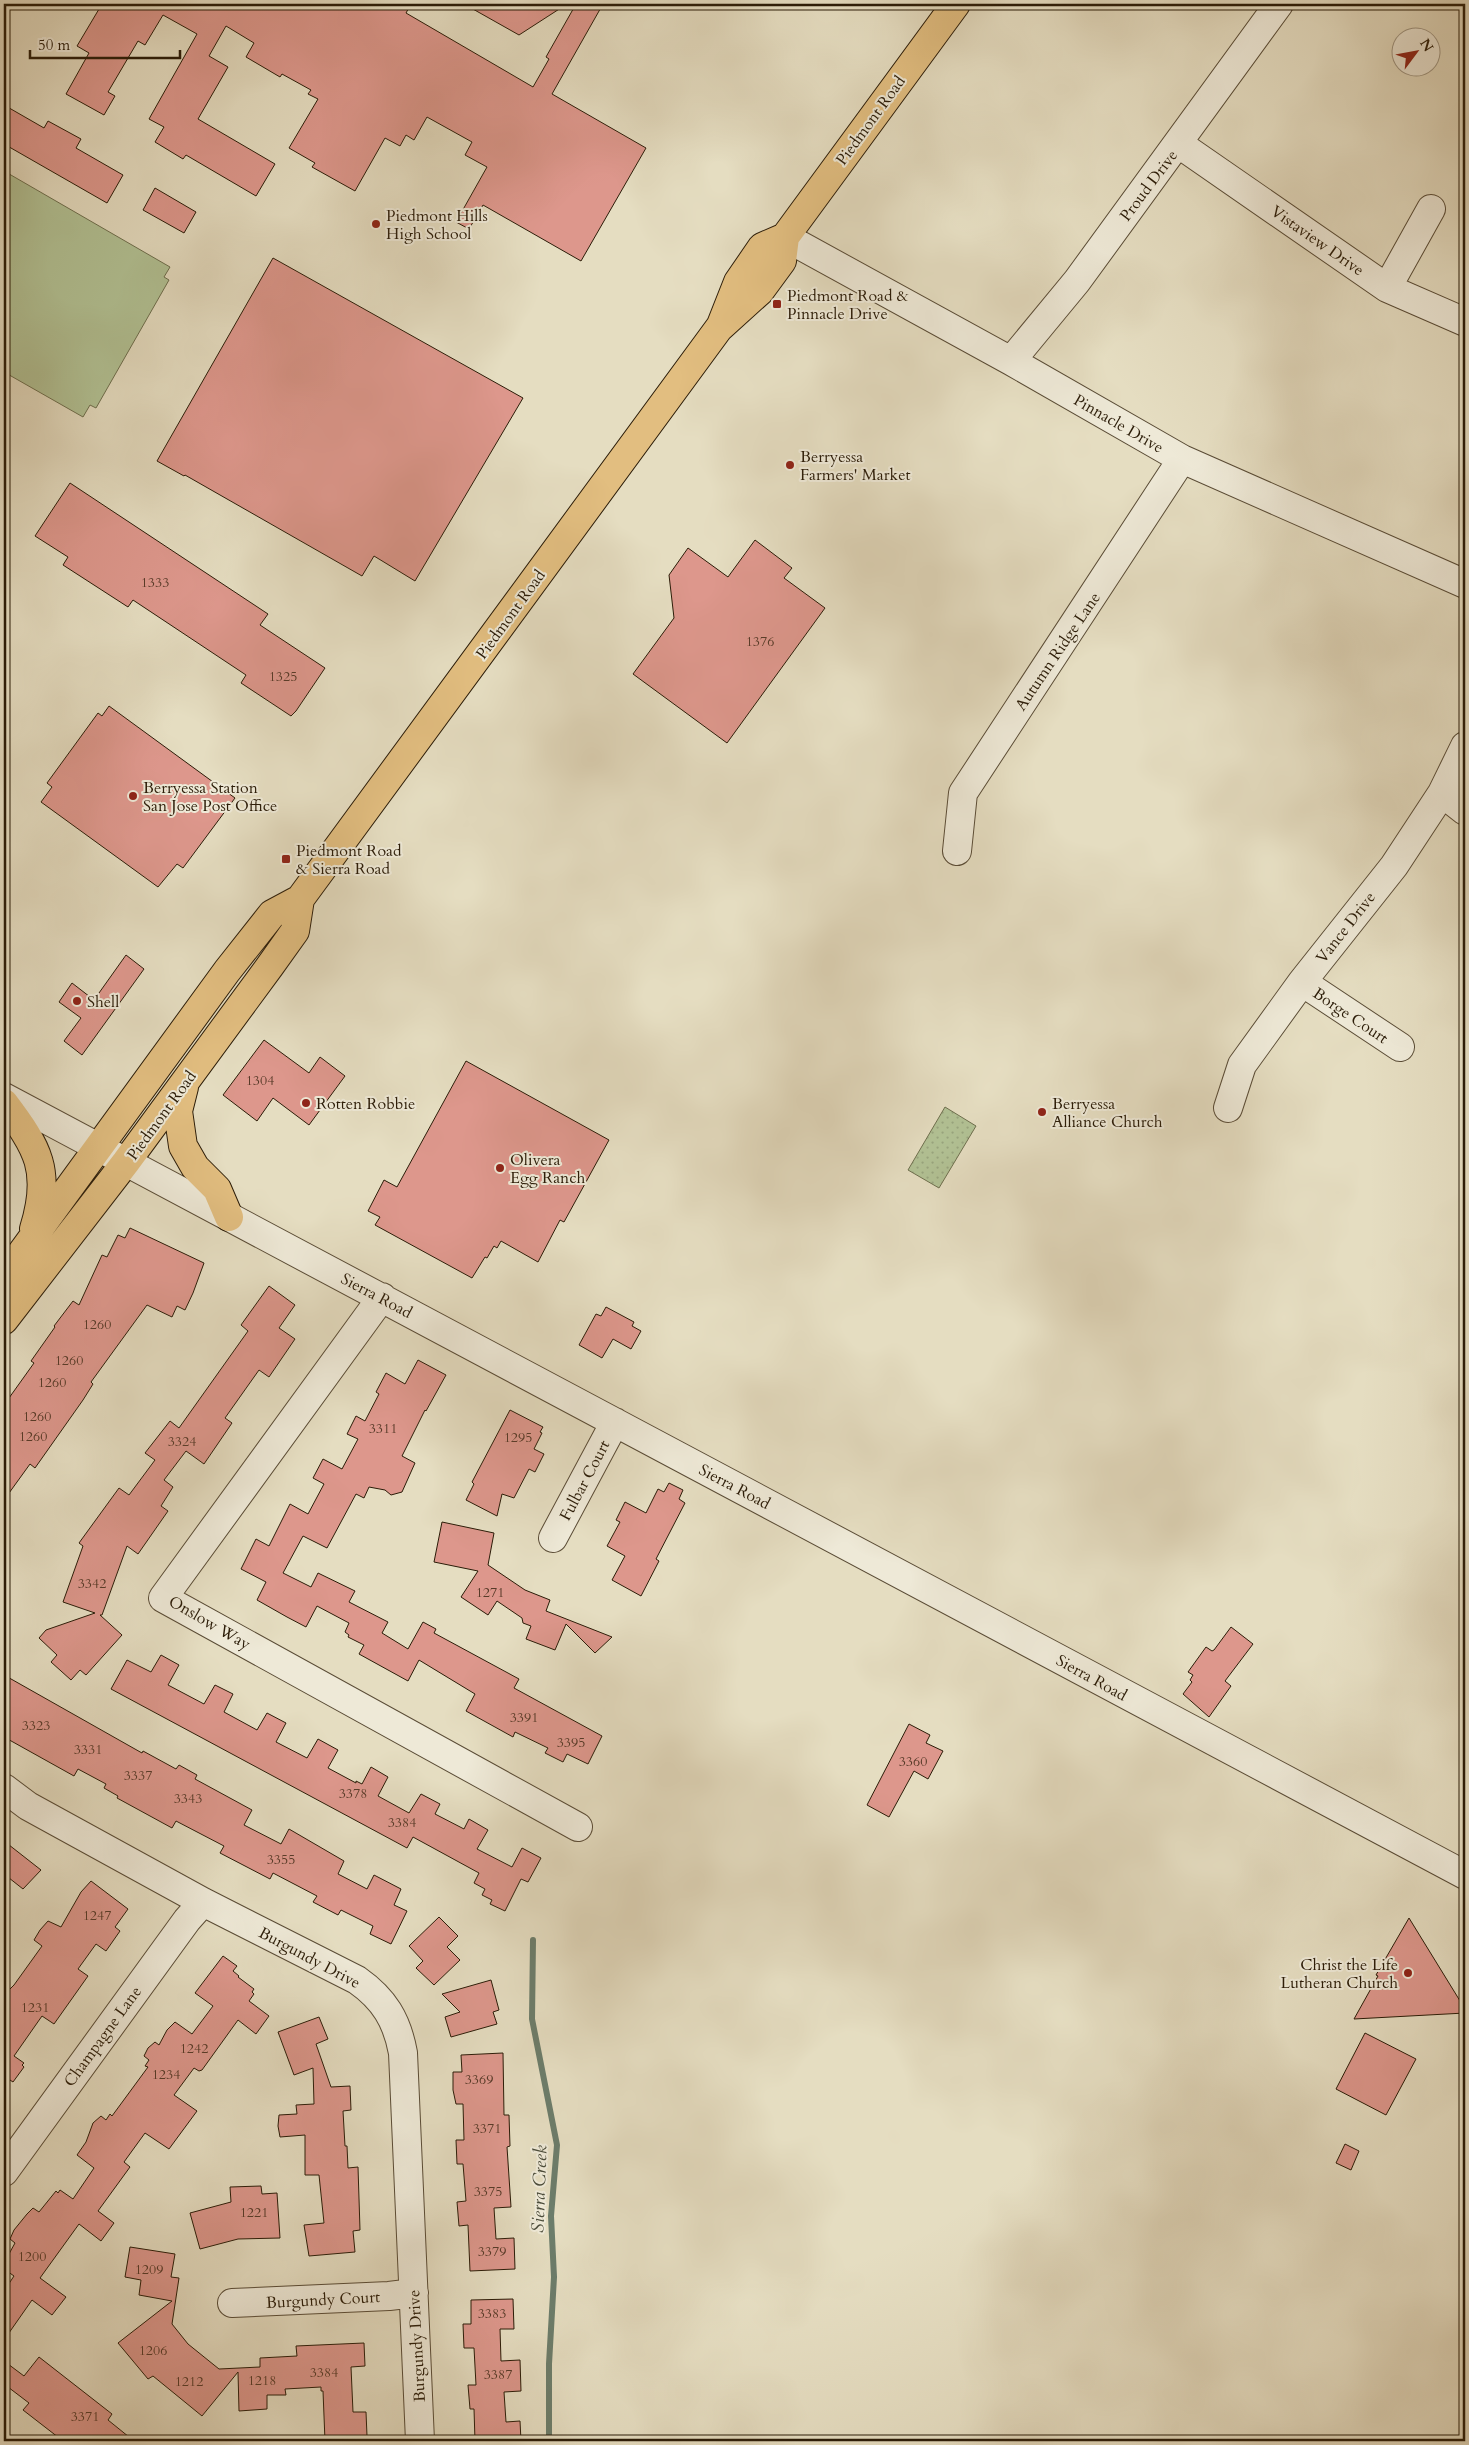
<svg xmlns="http://www.w3.org/2000/svg" width="1469" height="2445" font-family="Cardo,serif">
<style>
.park{fill:url(#park-dots);stroke:#6e6f4e}
.pitch{fill:#b2c295;stroke:#6e6f4e}
.lines{fill:none;stroke-linecap:round;stroke-linejoin:round}
.stream{stroke:#6c7d6b;stroke-width:6}
.building{fill:#dd978c;stroke:#2b1c08}
.minor-casing{stroke:#5a4c36;stroke-width:30}
.major-casing{stroke:#2b1c08;stroke-width:30}
.minor{stroke:#eee9d7;stroke-width:28}
.major{stroke:#e2be80;stroke-width:28}
.poi-dot{fill:#8f2418;stroke:#eee9d7;stroke-width:2}
.labels{text-anchor:middle;stroke-width:4;stroke-linejoin:round;paint-order:stroke}
.number-label{font-size:14px;fill:#583b29}
.street-label{font-size:16px;fill:#2b1c08;stroke:#eee9d7}
.poi-label{font-size:16px;fill:#2b1c08;stroke:#eee9d7;text-anchor:start}
.water-label{font-size:18px;font-style:italic;fill:#4b4c3a;stroke:#eee9d7}
</style>
<defs>
<pattern id="park-dots" width="8" height="8" patternUnits="userSpaceOnUse" patternTransform="scale(1.25)"><rect width="8" height="8" fill="#b2c295"/><path d="M2 2h.1M6 6h.1" fill="none" stroke="#99a67f" stroke-width="1.8" stroke-linecap="round"/></pattern>
</defs>
<rect width="100%" height="100%" fill="#e5ddc1"/>
<filter id="stains"><feTurbulence type="fractalNoise" baseFrequency=".004" numOctaves="4"/><feColorMatrix values="0 0 0 0 .2 0 0 0 0 .09 0 0 0 0 .02 0 0 0 .5 -.17"/></filter>
<radialGradient id="worn" r=".72"><stop offset=".6" stop-color="#630" stop-opacity="0"/><stop offset="1" stop-color="#630" stop-opacity=".3"/></radialGradient>
<path class="park" d="M945,1107L976,1126L939,1188L908,1170Z"/>
<path class="pitch" d="M4,171L170,267L164,277L169,280L96,408L90,405L83,417L4,372Z"/>
<g class="lines">
<path class="stream" d="M533,1940L532,2019L557,2145L551,2216L554,2277L549,2364V2441"/>
</g>
<path class="building" d="M102,4H411L406,13L533,87L549,59L546,57L576,4H603L552,94L646,148L581,261L483,205L469,229L456,222L487,167L465,155L472,142L427,117L414,140L406,135L400,146L385,138L355,191L312,167L315,163L289,148L318,99L308,94L311,90L282,74L280,77L246,57L254,43L226,26L209,56L228,67L198,119L275,164L256,196L186,155L183,159L155,142L164,127L149,119L197,34L163,15L145,45L138,41L108,92L115,96L104,115L66,94L89,53L77,46Z
M464,4H567L519,35Z
M4,105L44,128L48,121L81,139L76,148L123,175L107,203L4,144Z
M155,188L196,212L184,233L143,210Z
M273,258L523,398L415,581L374,556L362,576L185,475L184,476L157,461Z
M70,483L268,614L260,625L325,668L296,711L291,716L241,683L246,675L133,600L128,607L63,565L68,557L35,536Z
M755,540L792,568L784,578L825,608L727,743L633,674L674,618L669,575L688,548L728,577Z
M109,706L235,798L183,868L177,864L158,887L41,802L52,787L47,783L98,713L102,716Z
M126,955L144,969L82,1055L64,1041L81,1018L59,1002L72,983L94,1000Z
M264,1040L309,1073L320,1057L345,1076L309,1125L273,1098L257,1121L223,1095Z
M466,1061L609,1140L564,1222L560,1220L538,1262L501,1241L497,1248L494,1246L487,1258L485,1257L472,1278L375,1225L380,1217L368,1211L384,1180L397,1187Z
M130,1228L204,1263L193,1293L185,1310L177,1306L172,1317L147,1305L91,1382L93,1384L83,1400L35,1468L30,1464L4,1500V1405L34,1363L31,1361L55,1327L54,1326L73,1301L79,1305L102,1255L107,1257L118,1235L125,1238Z
M269,1286L295,1305L279,1328L295,1339L269,1377L259,1370L225,1418L232,1423L204,1464L186,1451L164,1480L173,1487L161,1506L168,1511L138,1554L127,1546L102,1615H100L122,1635L86,1675L80,1670L71,1680L51,1662L57,1655L39,1638L46,1630L95,1613L63,1602L83,1546L79,1543L119,1488L129,1495L155,1460L145,1453L170,1421L179,1428L248,1331L241,1325Z
M606,1307L634,1322L632,1326L641,1331L631,1349L613,1339L602,1358L579,1345L596,1314L601,1316Z
M418,1360L446,1375L426,1411L425,1410L402,1456L415,1463L402,1492L391,1495L385,1490L369,1487L364,1498L356,1494L327,1548L303,1536L283,1573L311,1587L318,1573L355,1591L349,1602L388,1622L382,1633L408,1649L423,1622L436,1629L434,1633L519,1679L514,1688L602,1736L588,1764L567,1754L563,1762L545,1753L548,1748L515,1732L513,1737L466,1711L475,1694L419,1660L408,1681L359,1654L364,1645L348,1637L349,1635L345,1632L349,1623L317,1606L306,1627L287,1617L257,1600L266,1582L241,1569L256,1539L269,1546L290,1504L308,1514L324,1484L313,1478L323,1459L342,1469L358,1439L347,1434L356,1416L365,1421L379,1394L376,1392L386,1373L405,1384Z
M510,1410L543,1427L540,1432L542,1433L534,1449L544,1454L535,1472L529,1469L514,1498L502,1494L497,1516L466,1500L474,1484L472,1482Z
M669,1483L683,1490L679,1499L685,1503L656,1559L659,1561L641,1596L612,1580L625,1556L607,1546L620,1522L616,1520L625,1502L646,1513L658,1489L664,1492Z
M442,1522L494,1533L488,1565L525,1590L550,1600L546,1611L612,1637L595,1653L566,1624L555,1650L526,1639L531,1626L523,1623L522,1618L497,1601L488,1615L461,1597L478,1571L434,1562Z
M1231,1627L1253,1644L1225,1681L1231,1686L1209,1717L1183,1694L1192,1682L1190,1680L1193,1675L1188,1672L1206,1647L1212,1651L1214,1650Z
M161,1655L179,1665L168,1685L204,1704L215,1685L233,1694L224,1712L257,1730L267,1713L286,1723L276,1742L307,1758L318,1739L338,1750L328,1768L356,1783V1781L362,1784L371,1767L388,1777L378,1796L409,1813L421,1794L440,1804L435,1814L464,1829L469,1819L488,1830L477,1849L512,1867L522,1848L541,1858L528,1882L521,1879L505,1911L490,1904L492,1900L482,1895L485,1889L474,1883L479,1873L413,1837L407,1848L111,1689L127,1660L151,1672Z
M4,1675L142,1753L143,1751L176,1769L179,1765L197,1775L195,1779L252,1810L244,1825L281,1844L289,1829L344,1861L338,1874L367,1889L374,1875L401,1889L394,1905L407,1911L391,1944L370,1934L373,1926L341,1910L338,1915L313,1902L317,1896L273,1873L270,1879L220,1853L224,1846L176,1821L172,1828L117,1798L118,1796L104,1788L106,1784L78,1769L74,1776L4,1737Z
M909,1724L930,1735L926,1743L943,1751L928,1779L914,1771L889,1817L867,1805Z
M4,1841L41,1870L23,1889L4,1874Z
M91,1881L128,1909L115,1927L120,1931L106,1951L96,1944L78,1969L88,1976L54,2024L42,2016L14,2056L24,2063L22,2065L24,2067L13,2082L10,2080L4,2088V1995L14,1985L42,1946L34,1940L40,1930L48,1921L61,1927L81,1892Z
M439,1917L458,1936L447,1947L460,1960L434,1985L416,1968L423,1961L409,1946Z
M1409,1918L1465,2009V2013L1354,2019L1378,1976L1376,1975Z
M223,1956L237,1966L233,1971L239,1976L238,1977L254,1989L252,1992L254,1994L249,2001L269,2016L256,2034L238,2020L202,2070L199,2071L194,2068L174,2095L197,2111L169,2149L145,2133L124,2162L130,2167L98,2211L114,2223L101,2241L79,2224L40,2278L66,2297L52,2315L32,2300L4,2340V2291L14,2276L4,2269V2263L15,2243L10,2239L14,2230L27,2214L33,2208L39,2212L56,2191L58,2193L60,2190L73,2199L94,2168L77,2155L86,2142L93,2123L101,2116L106,2120L110,2114L112,2116L148,2067L145,2066L149,2060L144,2056L148,2048L155,2042L159,2045L167,2030L175,2022L192,2034L213,2006L195,1993Z
M491,1980L499,2010L493,2012L497,2024L451,2037L445,2017L460,2012L442,1994Z
M319,2017L328,2039L316,2044L331,2087L350,2086L351,2110L343,2111L345,2146H347L348,2168L358,2167L360,2230L353,2231L355,2252L309,2256L304,2225L324,2223L319,2175H305V2135L280,2137L278,2126L279,2115L297,2114L296,2105L314,2104L313,2068L294,2075L278,2032Z
M1365,2033L1416,2059L1386,2115L1336,2089Z
M503,2053L504,2115H509L510,2146L507,2147L511,2207L494,2208L496,2239L514,2238L515,2269L470,2271L468,2225L459,2226L457,2202L466,2201L463,2164H457L456,2140H464L463,2104H456L453,2090V2072H462L461,2055Z
M1345,2144L1359,2151L1351,2170L1336,2163Z
M261,2186L262,2194L277,2193L280,2238L238,2239L200,2249L190,2213L231,2202L230,2187Z
M130,2247L175,2254L171,2277L179,2278L172,2324L188,2344L219,2369L260,2367V2358L297,2356L296,2346L364,2343L365,2366L351,2367L353,2412H366L367,2436H354V2441H325L323,2391H321V2387L285,2389L286,2395H267V2409L239,2411L238,2372L202,2416L153,2376L148,2379L118,2343L172,2301L139,2295L141,2280L125,2277Z
M513,2299L514,2329H500L501,2361L520,2360L521,2391L504,2392L506,2422L520,2421L521,2441H475L474,2409H470L468,2385H476L474,2348H464L463,2324H471V2300Z
M39,2357L112,2414L108,2420L134,2441H63L23,2410L29,2403L4,2384V2361L24,2376Z"/>
<g class="lines">
<defs>
<path id="minor" d="M1179,144L1387,288L1465,322
M785,237L1011,361L1182,459L1465,584
M1387,288L1431,209
M1011,361L1077,281L1279,4
M1442,793L1465,811
M957,851L963,793L1182,459
M1302,982L1400,1047
M4,1097L1465,1875
M1228,1108L1242,1065L1302,982L1394,866L1442,793L1465,746
M382,1297L163,1598L578,1827
M553,1538L615,1422
M4,1788L28,1806L203,1902L357,1980C384,1999 397,2020 403,2053L420,2441
M4,2172L187,1920L203,1902
M232,2303L389,2296L414,2293"/>
<path id="major" d="M721,325L738,282L762,247L785,237
M184,1087L178,1111L183,1146L195,1167L217,1189L229,1217
M4,1103C38,1148 52,1171 34,1229
M4,1277L227,971L272,914L300,899L719,328L760,291L782,261L785,237L956,4
M4,1320L126,1162L270,966L295,931L300,899"/>
</defs>
<use href="#minor" class="minor-casing"/>
<use href="#major" class="major-casing"/>
<use href="#minor" class="minor"/>
<use href="#major" class="major"/>
</g>
<g class="poi-dot">
<circle cx="376" cy="224" r="5"/>
<rect x="772" y="299" width="10" height="10" rx="2.5"/>
<circle cx="790" cy="465" r="5"/>
<circle cx="133" cy="796" r="5"/>
<rect x="281" y="854" width="10" height="10" rx="2.5"/>
<circle cx="77" cy="1001" r="5"/>
<circle cx="306" cy="1103" r="5"/>
<circle cx="1042" cy="1112" r="5"/>
<circle cx="500" cy="1168" r="5"/>
<circle cx="1408" cy="1973" r="5"/>
</g>
<g class="labels">
<g class="number-label">
<text x="155" y="587">1333</text>
<text x="760" y="646">1376</text>
<text x="283" y="681">1325</text>
<text x="260" y="1085">1304</text>
<text x="97" y="1329">1260</text>
<text x="69" y="1365">1260</text>
<text x="52" y="1387">1260</text>
<text x="37" y="1421">1260</text>
<text x="383" y="1433">3311</text>
<text x="33" y="1441">1260</text>
<text x="518" y="1442">1295</text>
<text x="182" y="1446">3324</text>
<text x="92" y="1588">3342</text>
<text x="490" y="1597">1271</text>
<text x="524" y="1722">3391</text>
<text x="36" y="1730">3323</text>
<text x="571" y="1747">3395</text>
<text x="88" y="1754">3331</text>
<text x="913" y="1766">3360</text>
<text x="138" y="1780">3337</text>
<text x="353" y="1798">3378</text>
<text x="188" y="1803">3343</text>
<text x="402" y="1827">3384</text>
<text x="281" y="1864">3355</text>
<text x="97" y="1920">1247</text>
<text x="35" y="2012">1231</text>
<text x="194" y="2053">1242</text>
<text x="166" y="2079">1234</text>
<text x="479" y="2084">3369</text>
<text x="487" y="2133">3371</text>
<text x="488" y="2196">3375</text>
<text x="254" y="2217">1221</text>
<text x="492" y="2256">3379</text>
<text x="32" y="2261">1200</text>
<text x="149" y="2274">1209</text>
<text x="492" y="2318">3383</text>
<text x="153" y="2355">1206</text>
<text x="324" y="2377">3384</text>
<text x="498" y="2379">3387</text>
<text x="262" y="2385">1218</text>
<text x="189" y="2386">1212</text>
<text x="85" y="2421">3371</text>
</g>
<g class="street-label">
<text transform="translate(870 120) rotate(-54)" y="6">Piedmont Road</text>
<text transform="translate(1148 185) rotate(-53)" y="6">Proud Drive</text>
<text transform="translate(1318 240) rotate(35)" y="6">Vistaview Drive</text>
<text transform="translate(1119 423) rotate(30)" y="6">Pinnacle Drive</text>
<text transform="translate(510 614) rotate(-54)" y="6">Piedmont Road</text>
<text transform="translate(1057 651) rotate(-56)" y="6">Autumn Ridge Lane</text>
<text transform="translate(1345 927) rotate(-52)" y="6">Vance Drive</text>
<text transform="translate(1351 1015) rotate(34)" y="6">Borge Court</text>
<text transform="translate(161 1115) rotate(-54)" y="6">Piedmont Road</text>
<text transform="translate(377 1295) rotate(28)" y="6">Sierra Road</text>
<text transform="translate(584 1480) rotate(-62)" y="6">Fulbar Court</text>
<text transform="translate(735 1486) rotate(28)" y="6">Sierra Road</text>
<text transform="translate(210 1622) rotate(30)" y="6">Onslow Way</text>
<text transform="translate(1092 1677) rotate(29)" y="6">Sierra Road</text>
<text transform="translate(310 1957) rotate(28)" y="6">Burgundy Drive</text>
<text transform="translate(102 2036) rotate(-54)" y="6">Champagne Lane</text>
<text transform="translate(323 2299) rotate(-3)" y="6">Burgundy Court</text>
<text transform="translate(416 2346) rotate(-93)" y="6">Burgundy Drive</text>
</g>
<g class="poi-label">
<text x="386" y="221">Piedmont Hills<tspan x="386" dy="18">High School</tspan></text>
<text x="787" y="301">Piedmont Road &amp;<tspan x="787" dy="18">Pinnacle Drive</tspan></text>
<text x="800" y="462">Berryessa<tspan x="800" dy="18">Farmers' Market</tspan></text>
<text x="143" y="793">Berryessa Station<tspan x="143" dy="18">San Jose Post Office</tspan></text>
<text x="296" y="856">Piedmont Road<tspan x="296" dy="18">&amp; Sierra Road</tspan></text>
<text x="87" y="1007">Shell</text>
<text x="316" y="1109">Rotten Robbie</text>
<text x="1052" y="1109">Berryessa<tspan x="1052" dy="18">Alliance Church</tspan></text>
<text x="510" y="1165">Olivera<tspan x="510" dy="18">Egg Ranch</tspan></text>
<text x="1398" y="1970" text-anchor="end">Christ the Life<tspan x="1398" dy="18">Lutheran Church</tspan></text>
</g>
<g class="water-label">
<text transform="translate(539 2189) rotate(-88)" y="6">Sierra Creek</text>
</g>
</g>
<rect width="1469" height="2445" fill="none" stroke="#e5ddc1" stroke-width="20"/>
<rect x="5" y="5" width="1459" height="2435" fill="none" stroke="#2b1c08" stroke-width="2.5"/>
<rect x="10" y="10" width="1449" height="2425" fill="none" stroke="#2b1c08"/>
<g transform="translate(1416 52) rotate(58)"><circle r="24" fill="#eee9d7" stroke="#a09784"/>
<path d="M0-4L9 19L0 12L-9 19Z" fill="#8f2418"/>
<text y="-8" font-size="14" font-weight="bold" text-anchor="middle" fill="#2b1c08">N</text>
</g>
<path d="M30 50v8h150v-8" fill="none" stroke="#2b1c08" stroke-width="2.5"/>
<text x="38" y="50" font-size="15" fill="#2b1c08" stroke="#eee9d7" stroke-width="4" paint-order="stroke">50 m</text>
<rect width="100%" height="100%" filter="url(#stains)"/>
<rect width="100%" height="100%" fill="url(#worn)"/>
</svg>
